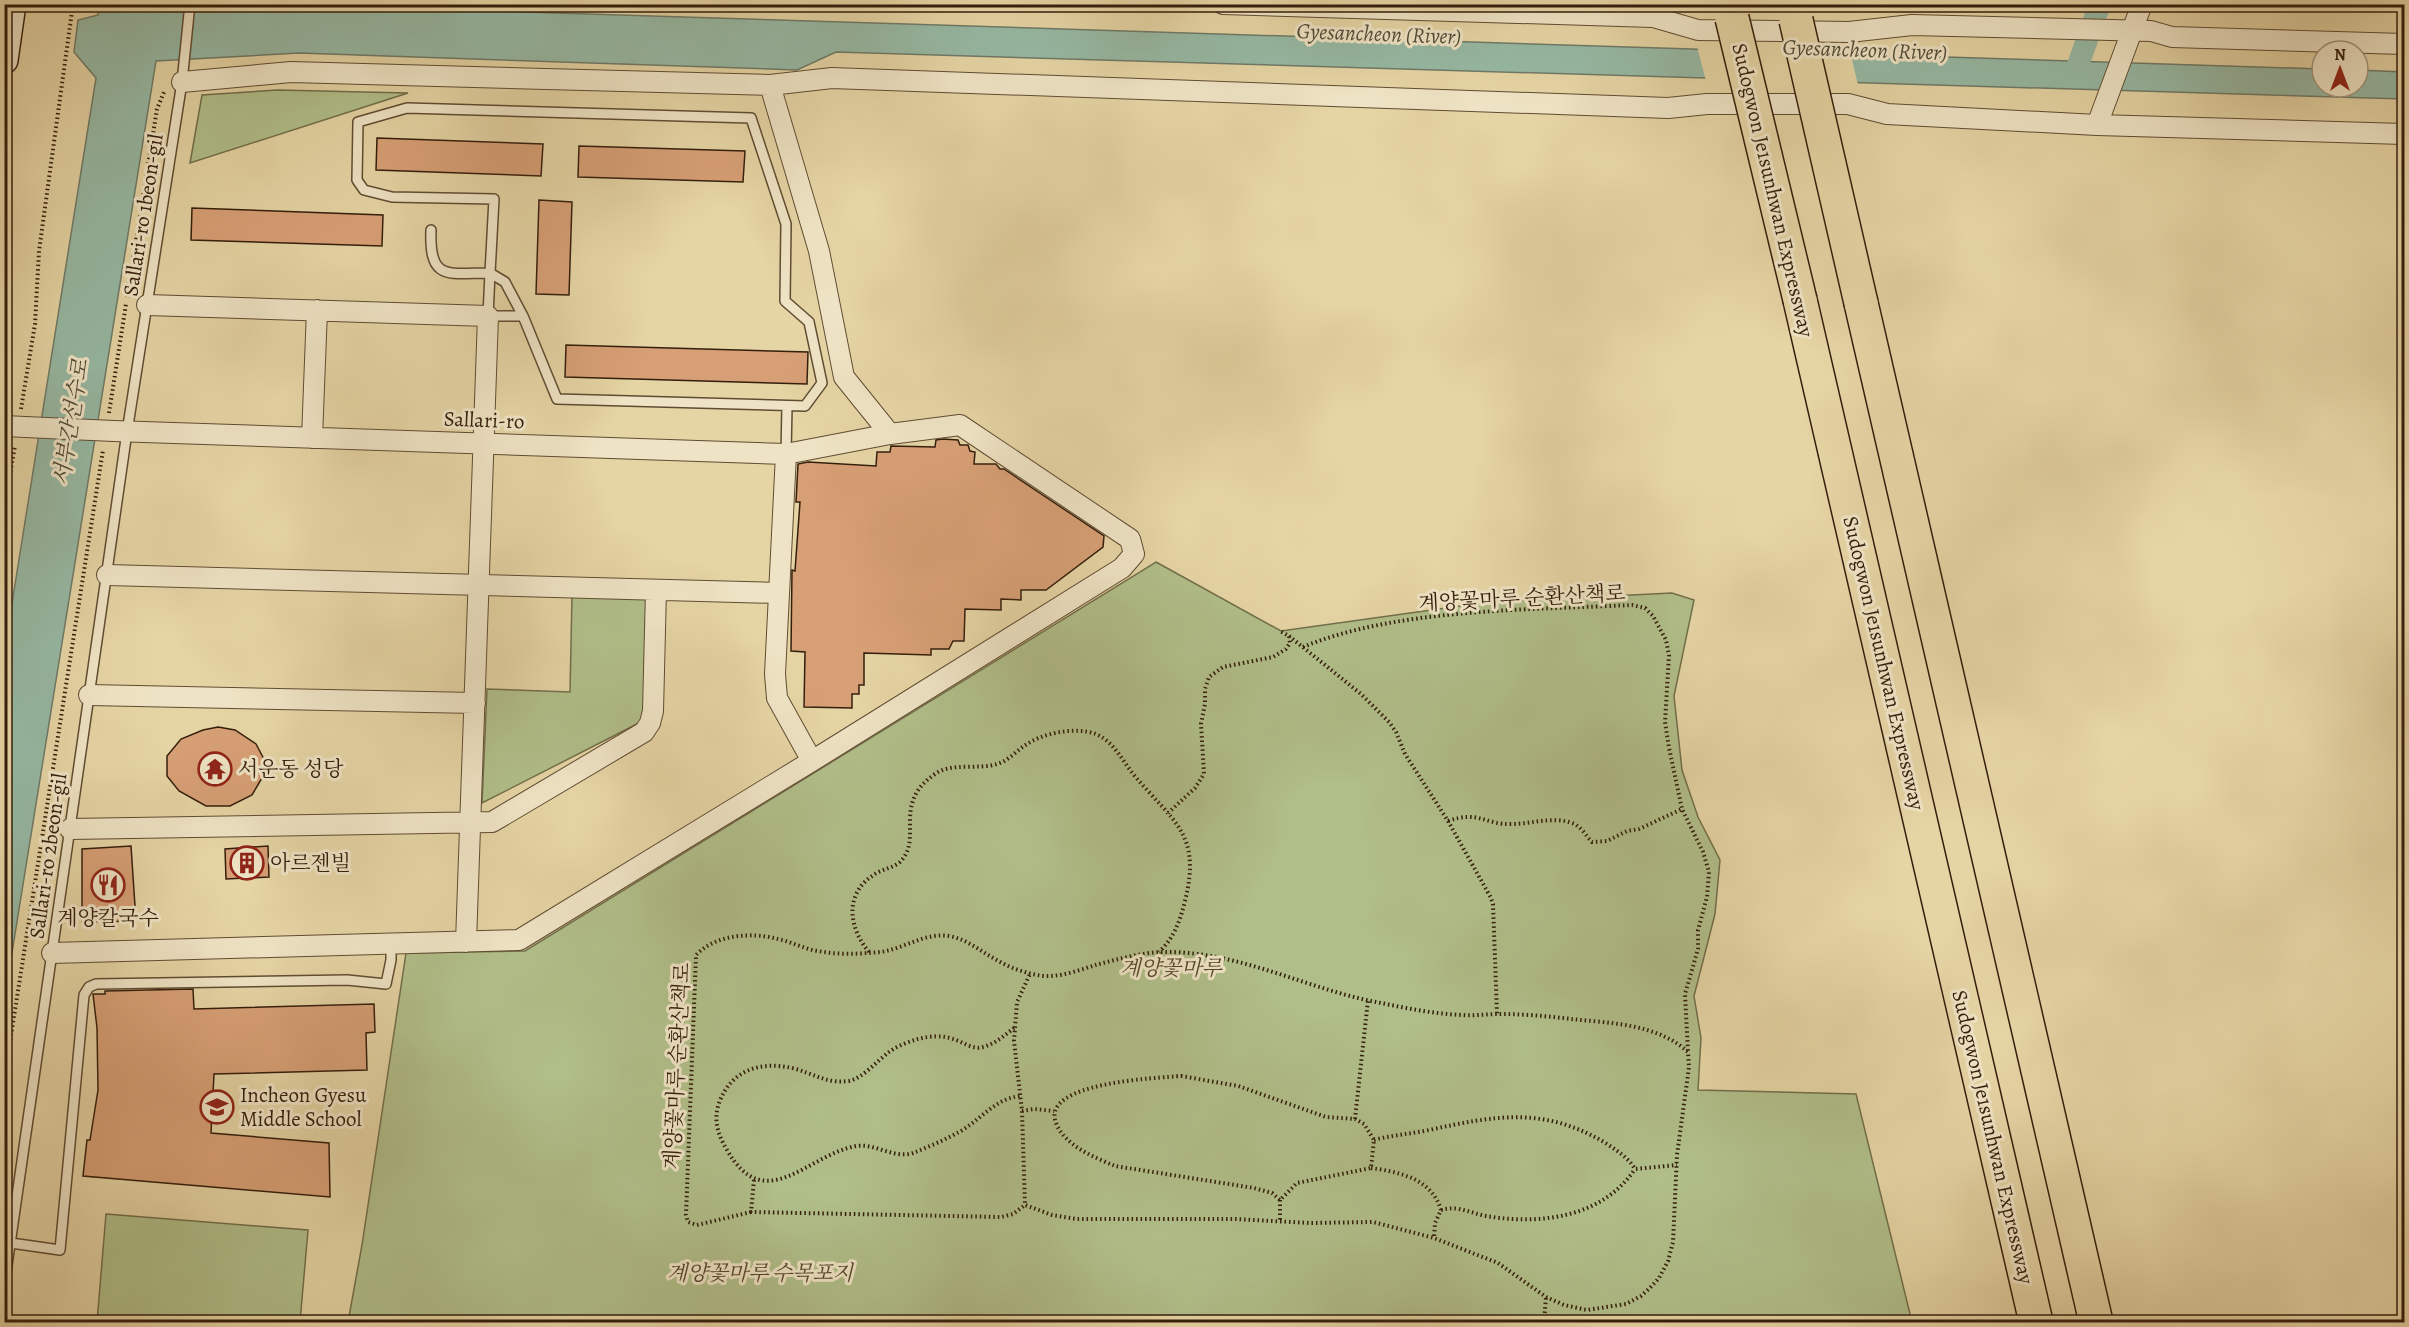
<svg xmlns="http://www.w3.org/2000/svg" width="2409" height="1327" font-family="Alegreya,'Noto Serif KR',serif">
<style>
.green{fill:#b0be89;stroke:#726e4a;stroke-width:1.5}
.water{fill:#96b8a3;stroke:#6f7a67;stroke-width:1.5}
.pier{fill:#e5d4a4}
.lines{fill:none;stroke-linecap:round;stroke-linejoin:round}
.canal{stroke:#96b8a3;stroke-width:22}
.building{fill:#d79f75;stroke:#341e0c;stroke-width:1.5}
.lane-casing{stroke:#604c32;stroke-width:12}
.street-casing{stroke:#604c32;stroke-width:22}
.secondary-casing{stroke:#341e0c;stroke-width:30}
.highway-casing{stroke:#341e0c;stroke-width:36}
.path{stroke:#341e0c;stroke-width:4;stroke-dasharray:1.5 3;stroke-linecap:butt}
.lane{stroke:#eee3c4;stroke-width:9}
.street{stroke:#eee3c4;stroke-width:20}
.secondary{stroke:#eee3c4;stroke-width:27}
.highway{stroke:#e5d4a4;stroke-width:33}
.street-bridge-casing{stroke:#604c32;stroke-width:22;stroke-linecap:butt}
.highway-bridge-casing{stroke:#341e0c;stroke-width:36;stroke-linecap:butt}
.street-bridge{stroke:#eee3c4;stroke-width:20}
.highway-bridge{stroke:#e5d4a4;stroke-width:33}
.labels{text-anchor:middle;stroke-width:6;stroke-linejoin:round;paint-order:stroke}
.street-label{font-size:21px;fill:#341e0c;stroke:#eee3c4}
.poi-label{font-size:21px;fill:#341e0c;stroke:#eee3c4;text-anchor:start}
.park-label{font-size:21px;font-style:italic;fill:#53462b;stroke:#eee3c4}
.water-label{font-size:22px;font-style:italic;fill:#514c39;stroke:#eee3c4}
</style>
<rect width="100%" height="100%" fill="#e5d4a4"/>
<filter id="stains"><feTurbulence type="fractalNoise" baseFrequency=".00333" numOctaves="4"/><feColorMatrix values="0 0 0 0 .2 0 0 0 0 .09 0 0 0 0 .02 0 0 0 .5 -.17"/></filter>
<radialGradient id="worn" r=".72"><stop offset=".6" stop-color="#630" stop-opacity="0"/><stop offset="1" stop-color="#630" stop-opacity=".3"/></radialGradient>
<path class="green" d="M277,90L408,93L190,163L202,95Z
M1156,562L1281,631L1489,602L1672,593L1694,600L1674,696L1682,770L1698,817L1720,860L1715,914L1694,996L1701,1038L1698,1090L1856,1094L1912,1322H348L362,1245L406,953L525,951Z
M572,595L647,597L644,715L641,722L635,725L482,803L487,689L570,692Z
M106,1214L308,1230L300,1322H97Z"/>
<path class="water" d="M224,4L306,5L2322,69V87H2358V70L2404,72V99L836,52L797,70L299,53L156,61L5,996V647L96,78L74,52L78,20L98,15L100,5H164V8Z"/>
<path class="pier" d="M1697,46L1850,51L1858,85L1706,81Z"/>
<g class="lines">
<path class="canal" d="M2075,73L2100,4"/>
</g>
<path class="building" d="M377,138L543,144L541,176L376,170Z
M579,146L745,151L743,182L578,177Z
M539,200L572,202L569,295L536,294Z
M192,208L383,215L382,246L191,240Z
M566,345L808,352L807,384L565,377Z
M943,439L958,440L960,445H968L970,451L975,452L974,464H996L1000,469H1004L1104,536L1103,547L1046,590H1021V600L1001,599V610L965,609L964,641H953L949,649H931V655L864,653V685H859V694H852V708L804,707L805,652L791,651L792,570L795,571L800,502H796L798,464L808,462L876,466L877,452H890L891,446L935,447L936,440Z
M218,727L235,730L256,744L265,761L262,778L252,795L230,806H206L179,791L167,776V756L181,739L203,730Z
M131,846L136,921L82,922V849Z
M268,846L269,877L226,879L225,849Z
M193,989L194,1009L374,1004L375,1032L366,1033L367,1070L214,1074L211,1133L329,1143L330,1197L83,1176L87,1140H90L98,1090L97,1028L93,994H105V991Z"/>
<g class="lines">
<defs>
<path id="lane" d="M431,230C429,282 448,273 490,273L488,316H523L557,399L805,406L822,383L809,322L785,301L786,224L751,118L407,108L358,122L357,180L364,190L392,197L494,199L490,273L505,282L523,316
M786,454L787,406
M11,1243L60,1250L84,995L89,987L96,984L347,980L386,984L391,960V944
M4,1286L127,432L182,82L190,4"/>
<path id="street" d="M1223,4L1653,17L1698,30L1849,32L1912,25L2151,31L2172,37L2404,44
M182,82L291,72L770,85L819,251L844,377L890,434
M770,85L832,78L1668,108L1707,104H1848L1887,114L2097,125L2404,134
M2097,125L2142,4
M147,305L488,316L466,942
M4,426L25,427
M312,438L317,310
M786,454L775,674L777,698L812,761
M107,575L778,593
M89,695L475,703
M70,829L492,822L644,732L650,723L653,711L656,590
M52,953L519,940L812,761L1122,568L1134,554L1130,539L960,425L890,434L786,454L114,431"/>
<path id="secondary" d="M4,60L12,4"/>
<path id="highway" d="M1800,300L2036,1322
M1861,303L2096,1322"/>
</defs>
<use href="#lane" class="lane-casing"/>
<use href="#street" class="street-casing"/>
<use href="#secondary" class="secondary-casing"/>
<use href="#highway" class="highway-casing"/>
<path class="path" d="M127,297L157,109L164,92
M21,409L35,324L39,251L73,4
M109,413L126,304
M4,507L15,446
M1289,636L1361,694L1389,722L1396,732L1405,754L1448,821L1491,898L1493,904L1497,1014
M1303,647C1397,608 1531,610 1632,605L1645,608L1653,616L1666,640L1669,655L1665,722L1669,748L1682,809L1703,852L1709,872L1707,897L1698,930V949L1685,994L1688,1052
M1168,813L1195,788L1204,774L1201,724L1205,704V689L1209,677L1223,667L1273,657L1286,649L1290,643L1289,636L1280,631
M1448,821C1479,810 1485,825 1512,824C1532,824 1552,816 1572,823C1581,826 1586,836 1592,842L1607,841L1627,831L1639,829L1682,809
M869,952C848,927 844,893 875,874C883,869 893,868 900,862C924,838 891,804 935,774C952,762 978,770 997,764C1008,761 1015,752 1024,746C1041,734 1068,728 1089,732C1112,737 1120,758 1134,775C1173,822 1202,833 1185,901C1180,921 1174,938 1159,952
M1014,1028C1005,1035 995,1044 983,1047C973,1050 963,1042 953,1039C941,1035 930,1036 918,1039C908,1042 897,1046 889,1052C877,1061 863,1078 849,1081C826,1084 813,1073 792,1068C760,1061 731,1070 719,1103C713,1120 718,1135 727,1150C765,1217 807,1155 856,1146C875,1143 894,1159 913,1153C928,1147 945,1140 959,1132C981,1120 994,1099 1020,1096
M1181,1076L1238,1086L1326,1117L1355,1119L1364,1124L1374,1140L1371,1168L1297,1183L1280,1200L1272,1193L1254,1188L1115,1166C1094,1157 1065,1146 1056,1123C1040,1082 1158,1078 1181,1076Z
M4,1080L103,450
M1022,1111L1034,1109L1054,1111
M1355,1119L1368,1000
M1374,1140C1392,1135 1410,1134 1429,1130C1494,1116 1542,1106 1604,1142C1616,1150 1628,1157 1635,1169L1677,1165
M1371,1168C1400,1172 1432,1179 1441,1210L1435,1223L1434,1238
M754,1180L751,1212L1001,1217L1013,1214L1025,1205
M1280,1200V1221
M1441,1210C1458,1205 1470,1213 1486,1216C1540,1225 1602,1218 1635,1169
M751,1212L697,1225L688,1222L686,1215L696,955C716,934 752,932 778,939C792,942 804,949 818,951C838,955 859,954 880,952C904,949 925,932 949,936C967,939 980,951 995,959C1010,968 1027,974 1044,976C1063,977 1082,969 1099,964C1119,959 1140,953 1160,952C1235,950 1300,986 1371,1001C1401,1007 1432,1014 1463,1015C1475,1016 1487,1014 1499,1014C1523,1014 1547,1016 1571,1019C1610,1023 1658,1024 1688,1052L1689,1067L1677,1155L1673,1242L1668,1261L1659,1278L1650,1288L1641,1296L1626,1304L1587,1310L1564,1305L1546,1297L1498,1263L1434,1238L1373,1222L1310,1223L1236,1219H1076L1052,1215L1025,1205L1022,1111L1014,1041L1017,1002L1030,974
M1544,1322L1546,1297"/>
<use href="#lane" class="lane"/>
<use href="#street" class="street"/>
<use href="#secondary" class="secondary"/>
<use href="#highway" class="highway"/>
<defs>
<path id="street-bridge" d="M25,427L114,431"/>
<path id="highway-bridge" d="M1732,18L1800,300
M1796,20L1861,303"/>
</defs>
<use href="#street-bridge" class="street-bridge-casing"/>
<use href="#highway-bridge" class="highway-bridge-casing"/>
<use href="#street-bridge" class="street-bridge"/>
<use href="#highway-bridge" class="highway-bridge"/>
</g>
<defs>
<symbol id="temple-ring" viewBox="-11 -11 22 22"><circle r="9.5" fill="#eee3c4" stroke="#8f2418" stroke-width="1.5"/><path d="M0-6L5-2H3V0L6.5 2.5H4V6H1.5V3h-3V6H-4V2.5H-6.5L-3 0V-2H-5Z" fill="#8f2418"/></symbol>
<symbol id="building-ring" viewBox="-11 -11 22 22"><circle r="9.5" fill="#eee3c4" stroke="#8f2418" stroke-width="1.5"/><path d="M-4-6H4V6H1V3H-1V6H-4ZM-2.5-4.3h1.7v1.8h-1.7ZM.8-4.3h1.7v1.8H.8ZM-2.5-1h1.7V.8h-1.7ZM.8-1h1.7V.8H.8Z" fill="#8f2418"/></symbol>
<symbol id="restaurant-ring" viewBox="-11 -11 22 22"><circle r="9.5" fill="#eee3c4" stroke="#8f2418" stroke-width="1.5"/><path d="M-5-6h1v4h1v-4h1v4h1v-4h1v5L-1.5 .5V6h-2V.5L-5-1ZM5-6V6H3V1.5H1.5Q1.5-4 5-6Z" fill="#8f2418"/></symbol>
<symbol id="school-ring" viewBox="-11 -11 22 22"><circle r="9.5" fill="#eee3c4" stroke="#8f2418" stroke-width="1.5"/><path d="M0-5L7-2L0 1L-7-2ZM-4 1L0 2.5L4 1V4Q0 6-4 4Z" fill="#8f2418"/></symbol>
</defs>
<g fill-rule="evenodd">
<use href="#temple-ring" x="196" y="750" width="38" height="38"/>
<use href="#building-ring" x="228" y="844" width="38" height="38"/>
<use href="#restaurant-ring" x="89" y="866" width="38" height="38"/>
<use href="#school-ring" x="198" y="1088" width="38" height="38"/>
</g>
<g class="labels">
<g class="street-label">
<text transform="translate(1773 190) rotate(77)" y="7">Sudogwon Je1sunhwan Expressway</text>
<text transform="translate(143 215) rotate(-81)" y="7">Sallari-ro 1beon-gil</text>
<text transform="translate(484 420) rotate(2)" y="7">Sallari-ro</text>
<text transform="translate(1522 598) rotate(-3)" y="7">계양꽃마루 순환산책로</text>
<text transform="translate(1884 663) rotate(77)" y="7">Sudogwon Je1sunhwan Expressway</text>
<text transform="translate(48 856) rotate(-82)" y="7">Sallari-ro 2beon-gil</text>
<text transform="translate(677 1066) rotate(-87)" y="7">계양꽃마루 순환산책로</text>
<text transform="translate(1993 1137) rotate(77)" y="7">Sudogwon Je1sunhwan Expressway</text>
</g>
<g class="poi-label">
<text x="238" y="776">서운동 성당</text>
<text x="270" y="870">아르젠빌</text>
<text x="108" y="925" text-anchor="middle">계양칼국수</text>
<text x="240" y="1102">Incheon Gyesu<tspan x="240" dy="24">Middle School</tspan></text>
</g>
<g class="park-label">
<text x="1171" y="975">계양꽃마루</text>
<text x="760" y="1280">계양꽃마루 수목포지</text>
</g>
<g class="water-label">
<text transform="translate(1379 33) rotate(2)" y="8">Gyesancheon (River)</text>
<text transform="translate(1865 49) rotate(2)" y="8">Gyesancheon (River)</text>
<text transform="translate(70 422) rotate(-81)" y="8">서부간선수로</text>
</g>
</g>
<rect width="2409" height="1327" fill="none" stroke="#e5d4a4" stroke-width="24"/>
<rect x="6" y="6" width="2397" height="1315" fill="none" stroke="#341e0c" stroke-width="3"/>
<rect x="12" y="12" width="2385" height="1303" fill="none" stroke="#341e0c" stroke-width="1.5"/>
<g transform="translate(2340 69)"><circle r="28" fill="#eee3c4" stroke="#a4947a" stroke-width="1.5"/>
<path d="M0-4.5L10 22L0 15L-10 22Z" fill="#8f2418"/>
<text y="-9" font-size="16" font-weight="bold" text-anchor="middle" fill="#341e0c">N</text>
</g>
<rect width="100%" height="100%" filter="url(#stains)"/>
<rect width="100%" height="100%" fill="url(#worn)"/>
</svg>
